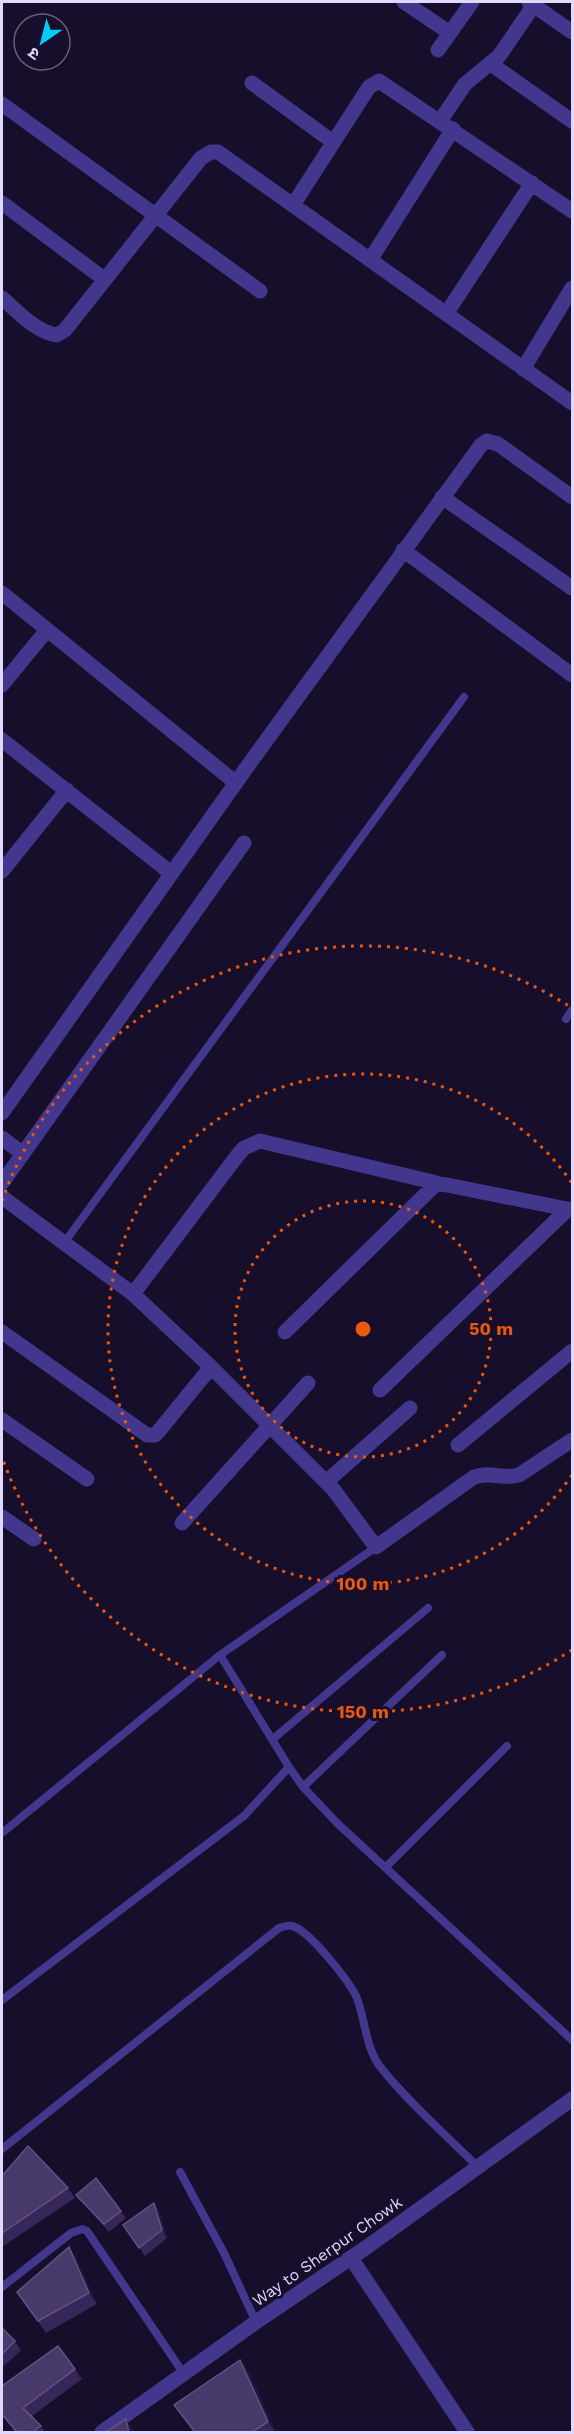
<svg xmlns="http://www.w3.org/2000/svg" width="574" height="2434" font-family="'Work Sans','Noto Sans Devanagari',sans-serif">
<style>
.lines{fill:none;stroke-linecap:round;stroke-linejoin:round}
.service{stroke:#43368d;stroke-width:8}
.minor{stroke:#43368d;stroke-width:15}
.tertiary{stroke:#43368d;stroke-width:15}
.wall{fill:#362659}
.shaded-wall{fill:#21153f}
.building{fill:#48396b;stroke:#605282;stroke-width:1.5}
.ring{fill:none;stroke:#e8590c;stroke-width:3;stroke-dasharray:3 6}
.labels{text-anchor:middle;stroke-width:6;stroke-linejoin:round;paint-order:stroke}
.street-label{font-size:16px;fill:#e1d8ff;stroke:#160e2b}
.centre{fill:#e8590c;stroke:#160e2b;stroke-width:3}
.ring-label{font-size:18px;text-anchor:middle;font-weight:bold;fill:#e8590c;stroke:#160e2b;stroke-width:6;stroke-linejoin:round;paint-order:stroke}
</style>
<rect width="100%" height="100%" fill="#160e2b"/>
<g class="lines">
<path class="service" d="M566,1019L572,1010
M64,1243L464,697
M220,1655L289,1767L303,1787L337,1823L572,2040
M273,1739L428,1608
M303,1787L442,1655
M2,1833L220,1655L376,1547
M386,1867L507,1746
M2,2000L244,1816L289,1767
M2,2149L279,1928C284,1926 287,1925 292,1926C309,1930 348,1980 356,1996C366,2020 365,2049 382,2069C409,2103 447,2136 478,2167
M180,2172L224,2253L256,2322
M2,2287L71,2233L82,2229L87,2231L184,2374"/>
<path class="minor" d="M404,2L450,33
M529,2L572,32
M438,50L472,2
M491,64L572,121
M252,83L333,142
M2,104L260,291
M440,121L465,84L499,56L536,2
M2,203L104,279
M293,205L369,87L379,81L572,211
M370,260L453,129
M2,298C17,311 37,333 57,335L65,330L201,158L211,152H218L572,403
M446,314L532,183
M523,369L572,288
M442,497L572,588
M403,550L572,675
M2,593L236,783
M2,685L47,630
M2,740L171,873
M2,871L67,790
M2,1113L252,760L481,445L487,441L498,444L572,497
M2,1138L23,1154
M2,1183L244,843
M2,1197L133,1294L237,1156L244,1148L260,1141L437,1183L572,1210
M133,1294L211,1367L333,1489L376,1547L474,1477C491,1471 504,1480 519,1475L572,1440
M2,1332L147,1435H155L158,1432L211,1367
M285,1332L437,1183
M380,1390L568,1209
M2,1420L87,1479
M458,1445L572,1351
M326,1482L410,1408
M2,1517L34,1539
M182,1523L308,1383
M351,2258L467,2432"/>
<path class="tertiary" d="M102,2432L256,2322L367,2247L572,2099"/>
</g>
<path class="wall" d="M2,2176L68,2188L75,2198L2,2247Z
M76,2195L121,2211L126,2218L109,2232L82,2202Z
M159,2210L167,2238L145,2256L123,2225Z
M69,2247L76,2258L97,2304L46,2333L17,2292Z
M2,2328L15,2341L21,2350L11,2360L2,2367Z
M58,2346L82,2379L32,2416L41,2426L46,2433H16L2,2416V2386Z
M240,2360L250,2374L276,2433H194L174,2405Z"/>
<path class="shaded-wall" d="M154,2203L159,2210L167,2238L162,2230Z
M69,2247L76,2258L97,2304L89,2293Z
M240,2360L250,2374L276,2433L268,2422Z
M126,2419L134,2430V2433H129Z"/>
<path class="building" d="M28,2146L68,2188L2,2233V2176Z
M96,2178L121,2211L104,2224L76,2195Z
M154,2203L162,2230L139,2248L123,2225Z
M69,2247L89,2293L38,2321L17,2292Z
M2,2328L15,2341L2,2354Z
M58,2346L75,2369L23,2408L41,2426L31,2433H18L2,2414V2386Z
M240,2360L268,2422L250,2433H196L174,2405Z
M126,2419L129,2433H104Z"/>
<g class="ring">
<circle cx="363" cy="1329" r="128"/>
<path d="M572 1475A255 255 0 1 1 572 1183"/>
<path d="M572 1650A383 383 0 0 1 2 1457M2 1201A383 383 0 0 1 572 1008"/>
</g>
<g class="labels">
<g class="street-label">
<text transform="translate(327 2251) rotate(-35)" y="6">Way to Sherpur Chowk</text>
</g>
</g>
<circle cx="363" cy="1329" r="9" class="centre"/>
<g class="ring-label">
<text x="491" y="1335">50 m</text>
<text x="363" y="1590">100 m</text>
<text x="363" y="1718">150 m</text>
</g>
<rect width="574" height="2434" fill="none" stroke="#e1d8ff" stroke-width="6"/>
<g transform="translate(42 42) rotate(215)"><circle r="28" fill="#160e2b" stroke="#675f80" stroke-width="1.5"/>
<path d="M0-4.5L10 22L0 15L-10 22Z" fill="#04caff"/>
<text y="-9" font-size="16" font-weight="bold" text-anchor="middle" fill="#e1d8ff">उ</text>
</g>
</svg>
